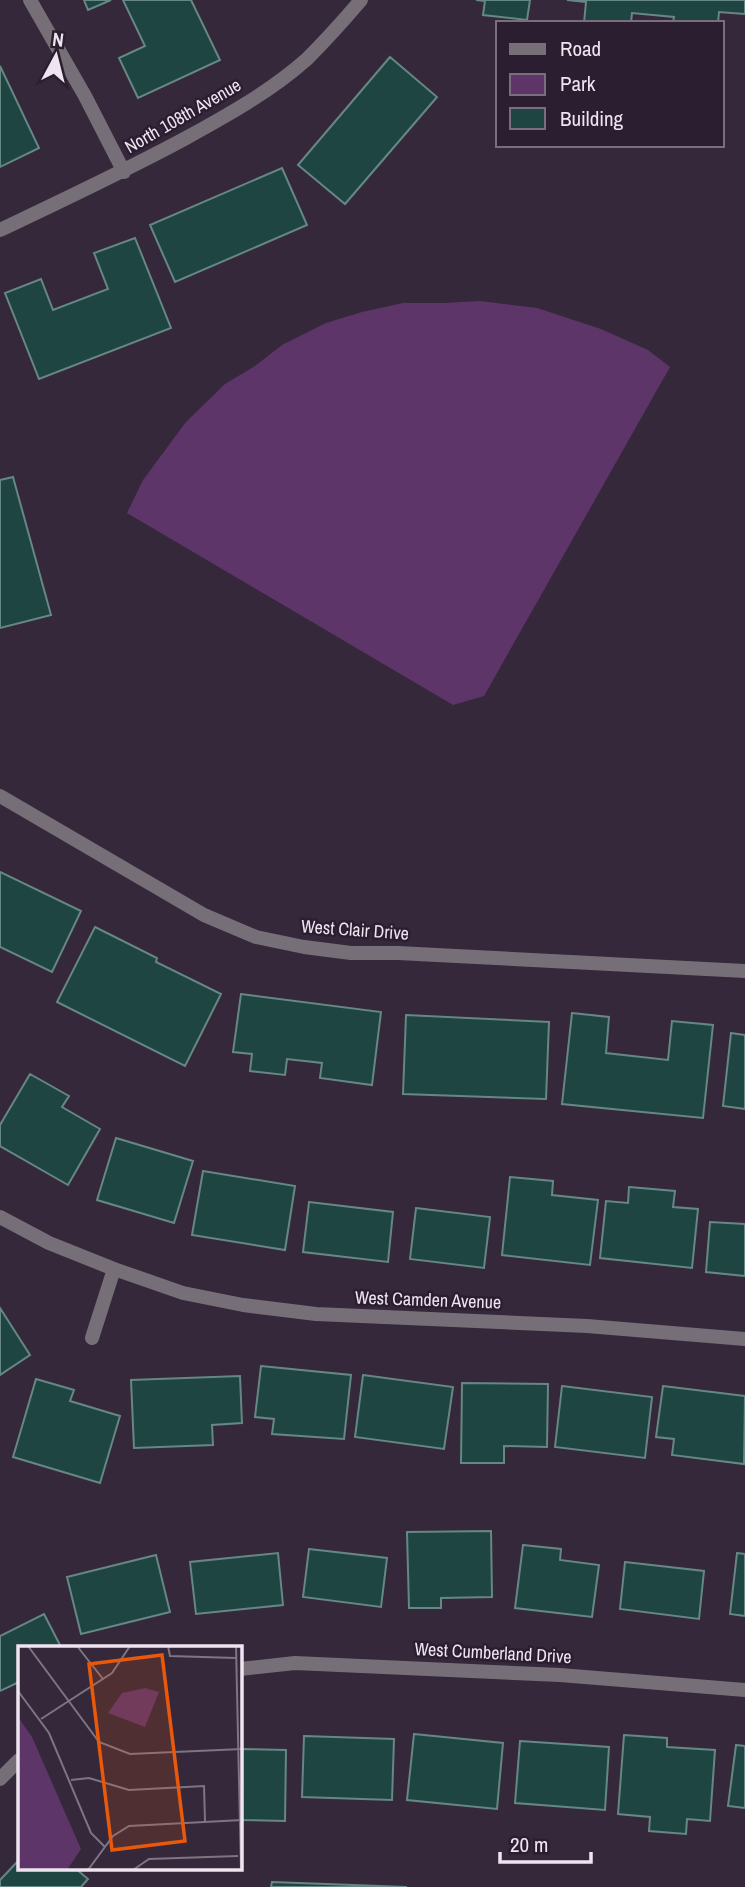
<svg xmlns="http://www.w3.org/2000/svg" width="745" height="1887" font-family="'Archivo Narrow',sans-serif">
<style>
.green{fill:#5d3569}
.building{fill:#1f4542;stroke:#668784;stroke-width:2}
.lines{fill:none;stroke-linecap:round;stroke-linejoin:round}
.street{stroke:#766f78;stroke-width:14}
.labels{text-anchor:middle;stroke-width:5;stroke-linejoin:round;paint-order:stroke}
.street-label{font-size:18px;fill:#eee5f1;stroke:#2b1e30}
.inset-road{fill:none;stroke:#7f7483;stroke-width:2}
.view{fill:#e8590c;fill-opacity:0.15;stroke:#e8590c;stroke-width:3.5}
.inset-edge{fill:none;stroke:#eee5f1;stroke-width:3.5}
</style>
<rect width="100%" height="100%" fill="#35283a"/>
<path class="green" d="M480,301L537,308L601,329L648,350L670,367L484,696L453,705L127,513L143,480L186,422L225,384L255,366L282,345L326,323L362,312L403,303H444Z"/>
<path class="building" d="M84,0H111L88,10Z
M123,0H191L220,60L138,98L119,58L145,46Z
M476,0H530L527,20L483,15L485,1Z
M567,0H745V14L719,12L718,23H673L674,17L632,13L631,23H584L586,2Z
M390,57L437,97L345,204L298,165Z
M0,66L39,148L0,167Z
M282,168L307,225L175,282L150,225Z
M135,238L171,328L39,379L5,293L41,279L53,310L108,289L94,253Z
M13,477L51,615L0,628V480Z
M0,872L81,911L52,972L0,947Z
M95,927L157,958L156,962L221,994L185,1066L57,1002Z
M241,994L381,1012L372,1085L320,1078L322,1063L287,1059L285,1075L250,1071L252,1054L233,1052Z
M572,1013L609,1017L606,1053L668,1060L672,1021L713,1025L703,1118L562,1104Z
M406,1015L549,1022L546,1099L403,1094Z
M731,1033L745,1035V1109L723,1106Z
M30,1074L69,1096L62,1107L100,1129L68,1185L0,1146V1125Z
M116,1138L193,1161L174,1223L97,1200Z
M203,1171L295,1186L285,1250L192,1235Z
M510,1177L553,1181L552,1195L598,1200L590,1265L502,1255Z
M629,1187L675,1191L673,1207L698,1209L692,1268L600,1258L606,1201L628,1203Z
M309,1202L393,1212L388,1262L303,1252Z
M416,1208L490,1217L484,1268L410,1259Z
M710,1222L745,1224V1276L706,1272Z
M0,1308L30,1355L0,1375Z
M261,1366L351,1375L344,1439L272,1434L274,1419L255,1417Z
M363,1375L453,1387L444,1449L355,1437Z
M240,1376L242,1423L212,1425L213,1445L134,1448L131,1380Z
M36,1379L74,1390L70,1401L120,1416L100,1483L13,1457Z
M462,1383L548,1384L547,1447L504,1446V1463H461Z
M562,1386L652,1397L645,1458L555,1447Z
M663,1386L745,1396L744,1464L672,1455L674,1439L656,1437Z
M491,1531L492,1597L441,1598V1608H409L407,1532Z
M523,1545L561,1549L560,1560L599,1565L592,1617L515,1608Z
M309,1549L387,1558L381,1607L303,1597Z
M278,1553L283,1605L196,1614L190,1562Z
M737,1553L745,1554V1616L730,1614Z
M156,1555L170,1612L81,1634L67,1577Z
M625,1562L704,1571L699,1619L620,1609Z
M44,1614L61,1647H19V1682L0,1691V1636Z
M414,1734L503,1743L497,1809L407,1800Z
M624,1735L667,1738V1747L715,1750L710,1821L687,1819L686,1834L649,1831L650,1817L618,1814Z
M304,1736L394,1739L392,1800L302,1797Z
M520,1741L609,1747L605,1810L515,1803Z
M736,1745L745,1746V1808L728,1806Z
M240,1749L286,1750L285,1821L240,1820Z
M19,1860V1868H75L88,1879L81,1887H0V1880Z
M272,1882L407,1887H271Z"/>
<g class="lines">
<path class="street" d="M30,0L85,96L124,172
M0,230C63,200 125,171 186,138C228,115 271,91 307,59C326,40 344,20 361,0
M0,796L204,915L256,937L304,947L351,953H398L745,971
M0,1217L49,1243L114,1269L183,1293L243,1305L316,1314L587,1326L745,1339
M92,1338L114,1269
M240,1669L295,1663L560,1675L745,1690
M0,1779L19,1760"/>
</g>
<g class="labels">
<g class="street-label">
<text transform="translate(183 116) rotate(-30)" y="6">North 108th Avenue</text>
<text transform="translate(355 930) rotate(4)" y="6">West Clair Drive</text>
<text transform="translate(428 1300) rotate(2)" y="6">West Camden Avenue</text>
<text transform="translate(493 1653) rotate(3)" y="6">West Cumberland Drive</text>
</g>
</g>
<g transform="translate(18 1646)">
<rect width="224" height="224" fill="#35283a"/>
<path d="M127,42L141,46L127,81L90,67L104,47ZM0,71L14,91L63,203L49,224H0Z" fill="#5d3569"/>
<path class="inset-road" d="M10,0L81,96L112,108L224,103M59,0L85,33M150,0L152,10L218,12M218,0L223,224M0,45L31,87L73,187L87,201M23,73L94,27L112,0M53,134L71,132L111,144L186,140L187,175M70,224L95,190L111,180L224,174M115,224L131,213L220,210"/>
<path class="view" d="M144,9L167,195L94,204L71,18Z"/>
<rect width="224" height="224" class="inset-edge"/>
</g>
<rect x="496" y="21" width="228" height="126" fill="#2b1e30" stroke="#796e7d" stroke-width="2"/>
<rect x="510" y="44" width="35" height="10" fill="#766f78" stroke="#796e7d" stroke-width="2"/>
<text x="560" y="56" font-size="21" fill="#eee5f1">Road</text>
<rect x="510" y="74" width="35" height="21" fill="#5d3569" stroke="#796e7d" stroke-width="2"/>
<text x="560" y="91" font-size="21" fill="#eee5f1">Park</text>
<rect x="510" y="108" width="35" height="21" fill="#1f4542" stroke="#796e7d" stroke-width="2"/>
<text x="560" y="126" font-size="21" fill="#eee5f1">Building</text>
<g transform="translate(56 56) rotate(7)" stroke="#2b1e30" stroke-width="5" paint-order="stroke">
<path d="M0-5L12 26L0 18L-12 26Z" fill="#eee5f1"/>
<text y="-10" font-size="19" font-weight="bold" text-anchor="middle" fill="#eee5f1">N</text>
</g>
<path d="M500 1852v10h91v-10" fill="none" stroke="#eee5f1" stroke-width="3.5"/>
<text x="510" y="1852" font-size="21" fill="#eee5f1" stroke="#2b1e30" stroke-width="5" paint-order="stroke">20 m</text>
</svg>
